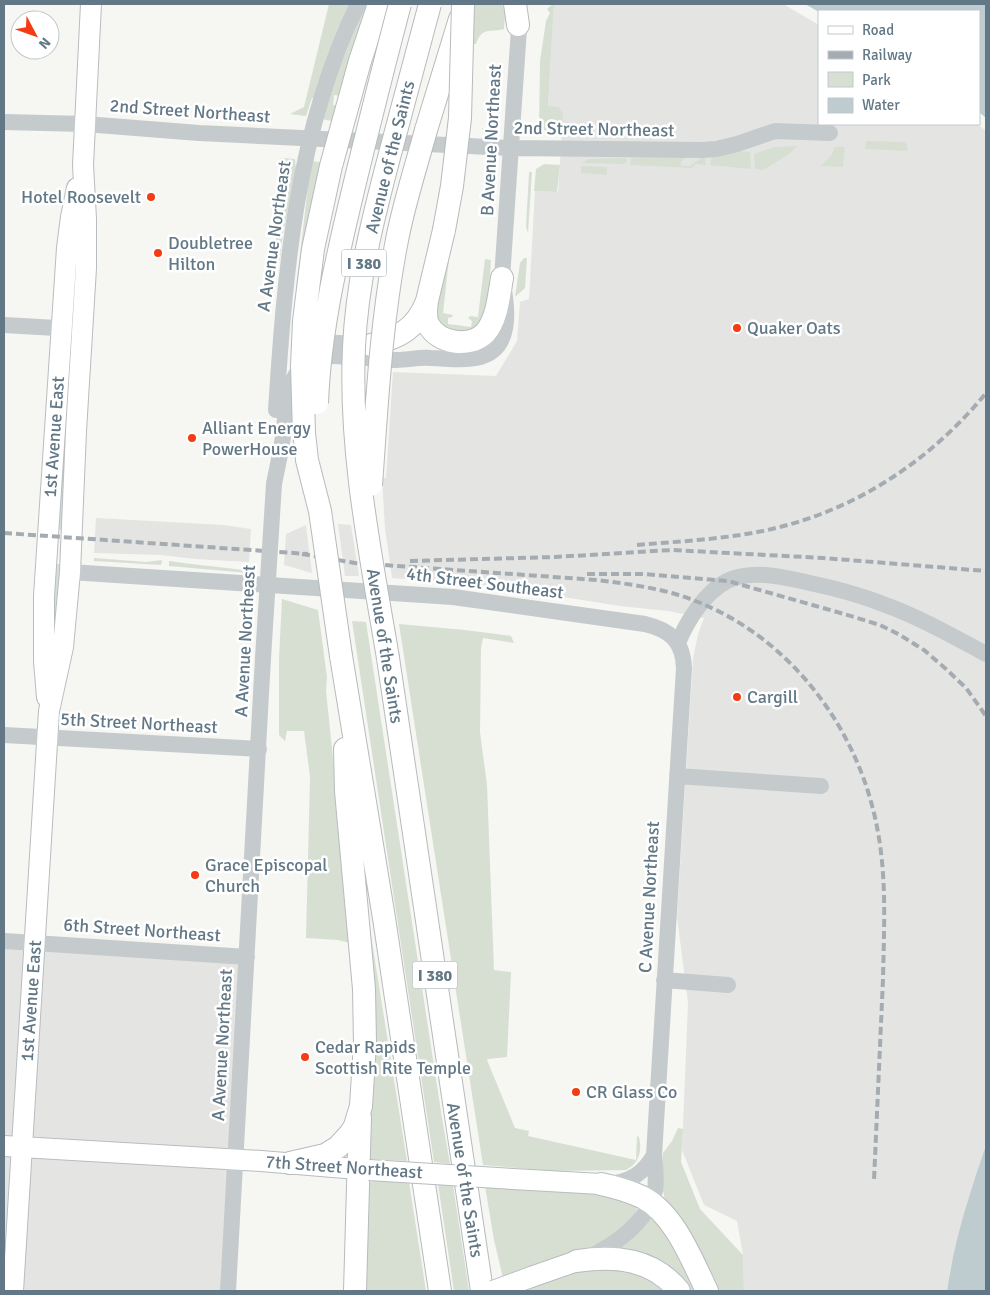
<svg xmlns="http://www.w3.org/2000/svg" width="990" height="1295" font-family="Signika,sans-serif">
<style>
.built{fill:#e4e5e3}
.green{fill:#d7dfd3}
.water{fill:#becbcf}
.lines{fill:none;stroke-linecap:round;stroke-linejoin:round}
.major-casing{stroke:#b8bdc0;stroke-width:22}
.highway-casing{stroke:#b7bbbe;stroke-width:24}
.minor{stroke:#c5cacc;stroke-width:16}
.major{stroke:#fff;stroke-width:20}
.highway{stroke:#fff;stroke-width:22}
.rail{stroke:#a5acb1;stroke-width:4;stroke-dasharray:8 4;stroke-linecap:butt}
.major-bridge-casing{stroke:#b8bdc0;stroke-width:22;stroke-linecap:butt}
.highway-bridge-casing{stroke:#b7bbbe;stroke-width:24;stroke-linecap:butt}
.minor-bridge{stroke:#c5cacc;stroke-width:16}
.major-bridge{stroke:#fff;stroke-width:20}
.highway-bridge{stroke:#fff;stroke-width:22}
.poi-dot{fill:#f43c14;stroke:#fff;stroke-width:2}
.labels{text-anchor:middle;stroke-width:5;stroke-linejoin:round;paint-order:stroke}
.shield{fill:#fff;stroke:#91a0aa;stroke-width:1}
.shield-label{font-size:16px;font-weight:bold;fill:#627886}
.street-label{font-size:18px;fill:#627886;stroke:#fff}
.poi-label{font-size:18px;fill:#627886;stroke:#fff;text-anchor:start}
</style>
<rect width="100%" height="100%" fill="#f6f6f2"/>
<path class="built" d="M556,4H783L819,25V124H977L986,131V1144L968,1200L950,1270L947,1291H744L743,1255L737,1221L704,1205L682,1150L688,1003L677,917L693,659L698,634L704,618L668,611L620,606L500,587L459,583L392,578L385,528L382,478H386L393,372L496,376L517,341L520,302L529,299L535,191L558,192L562,131L548,107L554,5Z
M96,518L224,525L251,529L249,562L195,559L161,555L94,553Z
M338,524L351,525L359,576H345Z
M306,525L312,573L284,565L286,534Z
M4,941L247,957L229,1291H4Z"/>
<path class="green" d="M329,4H351L315,99L312,98L306,116L290,114L304,107Z
M365,4H373L347,86H342V96L334,95L333,105L342,106L337,122L322,119L332,87Z
M472,4H502L505,14L504,29C490,33 482,26 476,44H472Z
M553,4H556L554,5L548,106L559,107L563,115L562,133L546,131L539,127L540,61L546,21L550,13L547,9Z
M496,116L499,117L496,129L489,135H484L482,128H488V125L495,122Z
M866,141L902,142L906,143L908,149L907,151L865,149Z
M797,146L788,155L763,170L755,169L754,154L774,147Z
M835,147H845L843,167L821,166L832,154Z
M738,151L750,152L751,169L710,165L712,156Z
M683,156L685,158L680,163L682,166H690L701,158L705,157L706,165L696,164L692,168L630,165L631,158Z
M280,158L295,159L296,169L283,234L280,260L275,259L278,201H285L287,174L280,173Z
M626,158L627,161L624,164L582,163L588,159Z
M311,161L326,163L299,288H296Z
M544,164L560,165L557,192L534,191L536,169Z
M581,166L607,167V175L581,173Z
M529,172H532L528,233L526,227Z
M445,258L449,259L443,313L453,315L452,317L448,318V324L471,327L472,321L468,318L470,316L478,317L485,259L491,260L488,309L479,328L458,334L441,325L434,312Z
M524,258H527L525,288L515,297L520,263Z
M65,417L67,455L65,530L55,529Z
M94,558L146,562L162,560L161,565L94,561Z
M169,561C196,565 222,567 249,571V573L169,566Z
M54,564H63L58,627L52,626Z
M282,599L318,610L327,677L326,691L342,844L350,943L338,940L306,938L310,777L304,731H287L285,741L279,735V659Z
M352,621L366,622L442,1118L450,1164L434,1162Z
M399,624L465,630L511,636L514,643L483,638L481,648L480,732L487,785L494,970L511,972L507,1057L488,1059L487,1060L515,1128L529,1131L528,1136L636,1160L637,1136L639,1137C642,1150 640,1163 626,1170L553,1171L483,1165Z
M368,917L407,1161L369,1159L372,1098Z
M678,1128L683,1129L681,1162L700,1209L743,1255L744,1291H714L665,1200L662,1187L661,1176L663,1153L672,1141Z
M375,1180L409,1182L426,1291H360L368,1183Z
M438,1184L453,1185L469,1291H454Z
M485,1186L587,1191L634,1204L637,1209C624,1245 537,1266 503,1278L494,1240Z
M650,1216L665,1228L699,1291H686L617,1251Z
M628,1266L671,1291H517L567,1273Z"/>
<path class="water" d="M805,4H986V118L979,112V11L819,12Z
M986,1145V1291H947C954,1241 970,1192 986,1145Z"/>
<g class="lines">
<defs>
<path id="major" d="M47,697L44,661V596L67,248L71,217L77,188
M4,1146L261,1161L369,1170
M513,1179L601,1184
M531,1277L577,1261
M13,1291L49,711L63,647L70,572L76,431L86,268V219L83,165L91,4"/>
<path id="highway" d="M515,4L518,25
M360,61L379,4
M426,130L460,19
M444,230L427,301C426,308 425,317 428,324C438,344 470,348 485,333C497,320 499,295 502,278
M371,345C399,337 416,330 427,301
M341,656L384,918L440,1291
M388,658L482,1291
M290,1163L325,1155L338,1147L350,1134L355,1126L361,1106L365,1043L364,989L346,791L345,749
M601,1184C615,1187 629,1191 642,1197C674,1213 692,1260 707,1291
M577,1261C616,1255 653,1259 679,1291
M355,1291L360,1117"/>
</defs>
<use href="#major" class="major-casing"/>
<use href="#highway" class="highway-casing"/>
<path class="minor" d="M4,122L85,124L199,133L511,148L702,150L716,149L737,144L775,131L830,133
M4,325L74,329
M313,342L365,344
M276,410C285,271 296,131 358,4
M274,484C277,468 281,452 283,436C287,411 284,383 304,365C318,352 338,357 355,357C369,358 383,360 396,360C408,360 419,357 431,358C445,358 461,361 476,358C515,350 507,307 502,278L520,14
M70,572L453,597L645,624C670,630 683,641 684,668L654,1155C655,1167 657,1179 655,1190C648,1222 614,1246 586,1258
M678,643C687,621 705,592 727,581C753,569 783,577 810,583C834,588 860,595 883,604C919,617 953,636 986,654
M4,735L259,749
M677,776L821,786
M4,941L247,957
M664,980L728,985
M608,1184C630,1182 643,1174 654,1155
M228,1291L263,658"/>
<use href="#major" class="major"/>
<use href="#highway" class="highway"/>
<path class="rail" d="M4,533L308,554
M637,545C683,541 731,539 776,528C859,508 932,459 986,393
M302,554L355,563L597,580C621,583 644,586 668,592C777,621 856,718 877,827C887,877 884,928 883,979C880,1046 877,1113 874,1180
M410,561L555,557L672,550L823,558L986,571
M587,574H644L728,581L844,614L880,625L900,635L924,650L946,669L966,688L986,716"/>
<defs>
<path id="major-bridge" d="M369,1170L513,1179
M493,1291L531,1277"/>
<path id="highway-bridge" d="M444,230L452,186L460,118L463,4
M317,403C320,325 339,249 357,174C371,117 385,60 400,4
M371,485C377,403 381,321 397,240C404,203 416,167 426,130
M341,656L320,511L307,460L304,433L302,366L304,321L313,249L331,166L360,61
M388,658C371,556 349,452 354,347C357,280 374,214 391,150C404,101 417,52 430,4"/>
</defs>
<use href="#major-bridge" class="major-bridge-casing"/>
<use href="#highway-bridge" class="highway-bridge-casing"/>
<path class="minor-bridge" d="M263,658L274,484"/>
<use href="#major-bridge" class="major-bridge"/>
<use href="#highway-bridge" class="highway-bridge"/>
</g>
<g class="poi-dot">
<circle cx="151" cy="197" r="5"/>
<circle cx="158" cy="253" r="5"/>
<circle cx="737" cy="328" r="5"/>
<circle cx="192" cy="438" r="5"/>
<circle cx="737" cy="697" r="5"/>
<circle cx="195" cy="875" r="5"/>
<circle cx="305" cy="1057" r="5"/>
<circle cx="576" cy="1092" r="5"/>
</g>
<g class="labels">
<g class="shield">
<rect x="341.5" y="249.5" width="45" height="27" rx="4"/>
<rect x="412.5" y="961.5" width="45" height="27" rx="4"/>
</g>
<g class="shield-label">
<text x="364" y="269">I 380</text>
<text x="435" y="981">I 380</text>
</g>
<g class="street-label">
<text transform="translate(190 111) rotate(4)" y="6">2nd Street Northeast</text>
<text transform="translate(594 129) rotate(1)" y="6">2nd Street Northeast</text>
<text transform="translate(491 140) rotate(-87)" y="6">B Avenue Northeast</text>
<text transform="translate(390 157) rotate(-76)" y="6">Avenue of the Saints</text>
<text transform="translate(274 236) rotate(-82)" y="6">A Avenue Northeast</text>
<text transform="translate(54 437) rotate(-86)" y="6">1st Avenue East</text>
<text transform="translate(485 583) rotate(7)" y="6">4th Street Southeast</text>
<text transform="translate(245 641) rotate(-87)" y="6">A Avenue Northeast</text>
<text transform="translate(385 646) rotate(81)" y="6">Avenue of the Saints</text>
<text transform="translate(139 723) rotate(3)" y="6">5th Street Northeast</text>
<text transform="translate(649 897) rotate(-87)" y="6">C Avenue Northeast</text>
<text transform="translate(142 930) rotate(4)" y="6">6th Street Northeast</text>
<text transform="translate(31 1001) rotate(-86)" y="6">1st Avenue East</text>
<text transform="translate(222 1045) rotate(-87)" y="6">A Avenue Northeast</text>
<text transform="translate(344 1167) rotate(4)" y="6">7th Street Northeast</text>
<text transform="translate(465 1180) rotate(81)" y="6">Avenue of the Saints</text>
</g>
<g class="poi-label">
<text x="141" y="203" text-anchor="end">Hotel Roosevelt</text>
<text x="168" y="249">Doubletree<tspan x="168" dy="21">Hilton</tspan></text>
<text x="747" y="334">Quaker Oats</text>
<text x="202" y="434">Alliant Energy<tspan x="202" dy="21">PowerHouse</tspan></text>
<text x="747" y="703">Cargill</text>
<text x="205" y="871">Grace Episcopal<tspan x="205" dy="21">Church</tspan></text>
<text x="315" y="1053">Cedar Rapids<tspan x="315" dy="21">Scottish Rite Temple</tspan></text>
<text x="586" y="1098">CR Glass Co</text>
</g>
</g>
<rect width="990" height="1295" fill="none" stroke="#627886" stroke-width="10"/>
<rect x="818" y="10" width="162" height="115" fill="#ffffff" stroke="#c0c9cf"/>
<rect x="828" y="26" width="25" height="8" fill="#ffffff" stroke="#c0c9cf"/>
<text x="862" y="35" font-size="15" fill="#627886">Road</text>
<rect x="828" y="51" width="25" height="8" fill="#a5acb1" stroke="#c0c9cf"/>
<text x="862" y="60" font-size="15" fill="#627886">Railway</text>
<rect x="828" y="72" width="25" height="15" fill="#d7dfd3" stroke="#c0c9cf"/>
<text x="862" y="85" font-size="15" fill="#627886">Park</text>
<rect x="828" y="98" width="25" height="15" fill="#becbcf" stroke="#c0c9cf"/>
<text x="862" y="110" font-size="15" fill="#627886">Water</text>
<g transform="translate(35 35) rotate(131)"><circle r="24" fill="#ffffff" stroke="#c0c9cf"/>
<path d="M0-4L9 19L0 12L-9 19Z" fill="#f43c14"/>
<text y="-8" font-size="14" font-weight="bold" text-anchor="middle" fill="#627886">N</text>
</g>
</svg>
